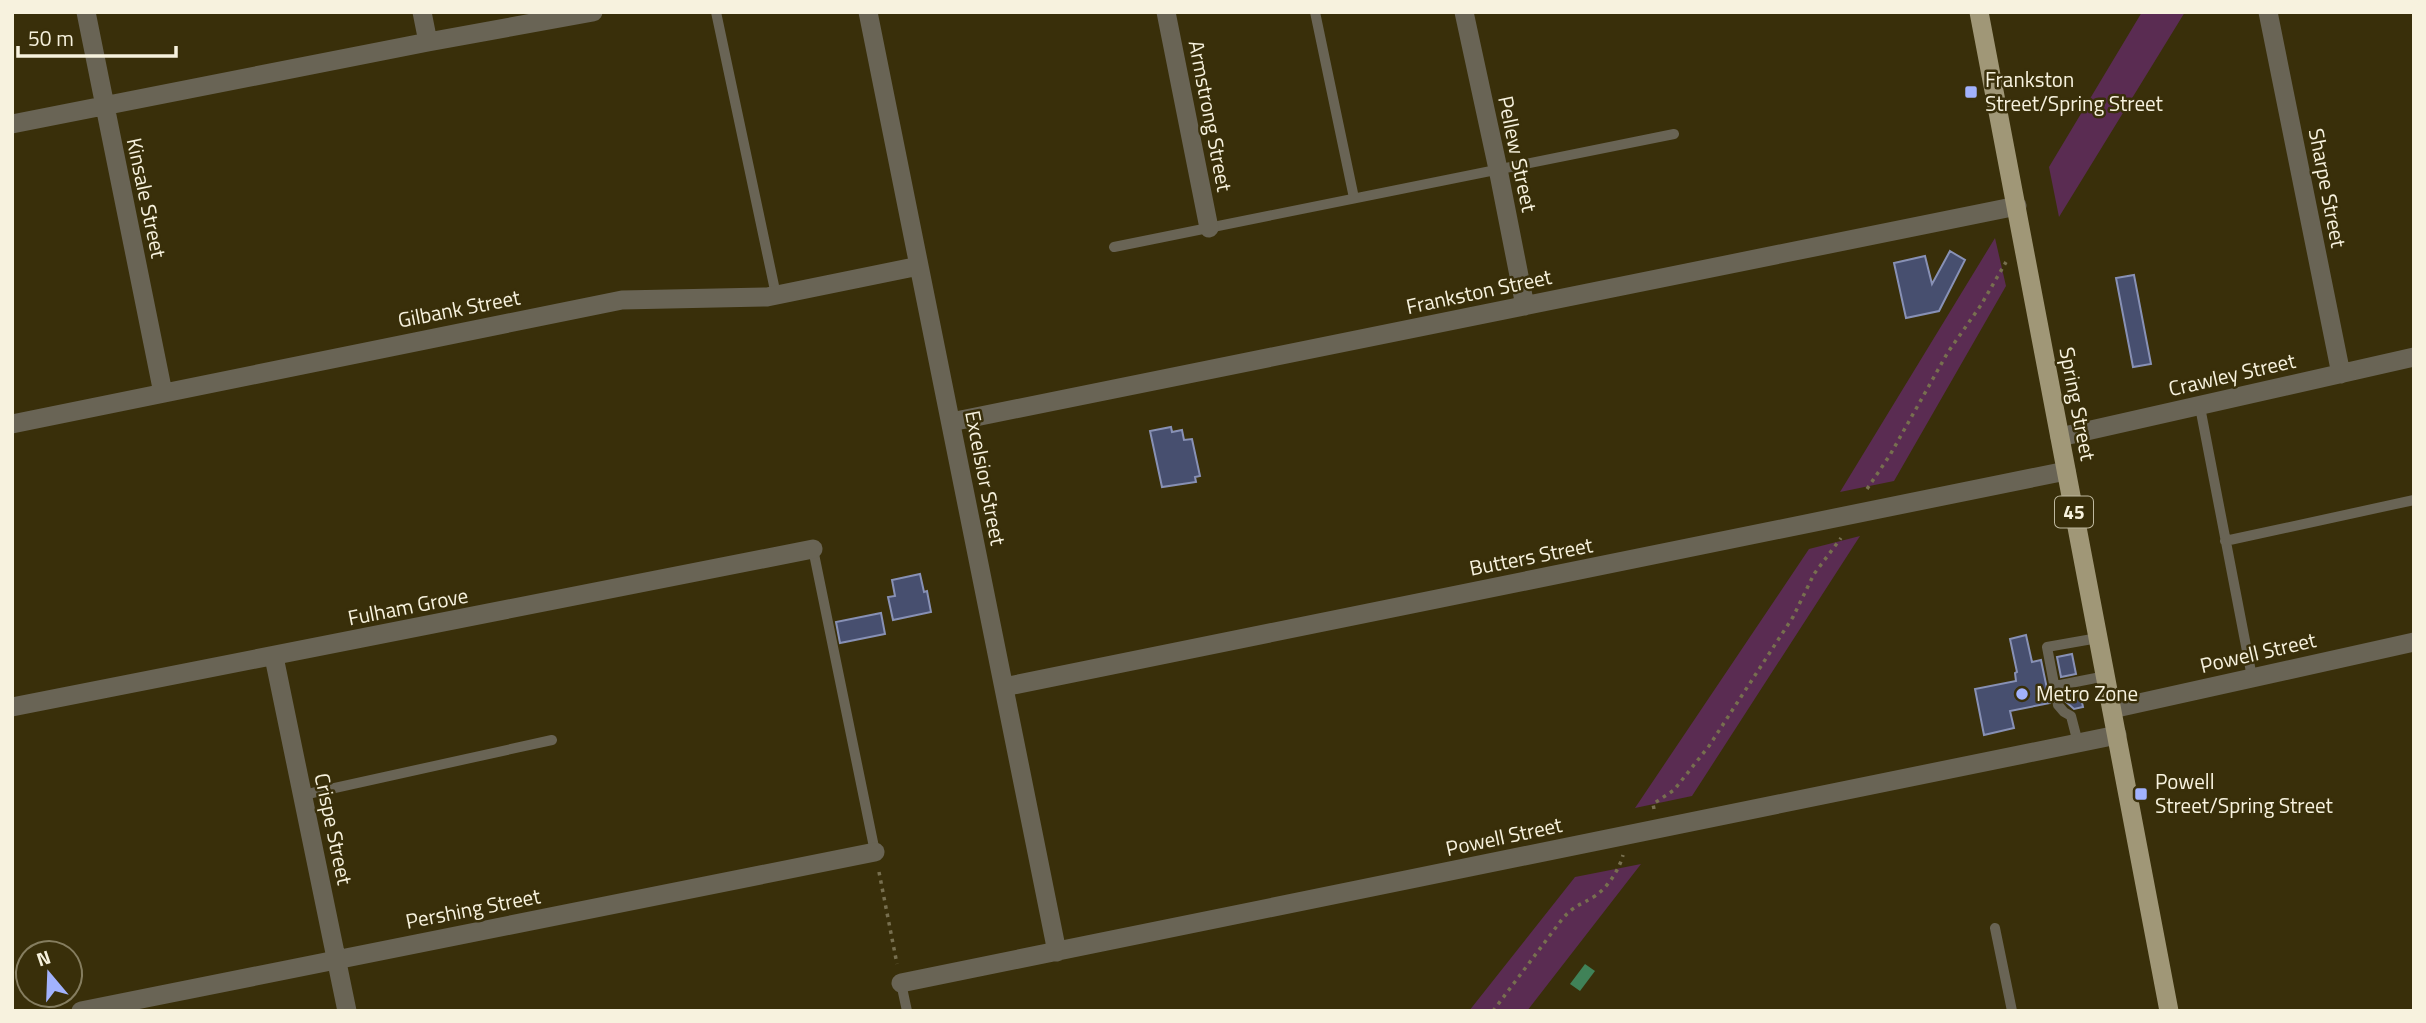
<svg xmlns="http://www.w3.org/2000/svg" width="2426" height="1023" font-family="'Titillium Web',sans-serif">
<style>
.green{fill:#5a2c52}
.water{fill:#408258}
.building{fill:#474f6f;stroke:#8891b5;stroke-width:2}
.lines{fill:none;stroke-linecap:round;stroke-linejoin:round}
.path{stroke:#776f4f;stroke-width:3.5;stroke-dasharray:3.5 5;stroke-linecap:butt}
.service{stroke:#696455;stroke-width:10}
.minor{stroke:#696455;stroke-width:19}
.primary{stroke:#a09777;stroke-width:19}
.poi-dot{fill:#a2b2fd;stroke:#392f0a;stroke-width:2.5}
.labels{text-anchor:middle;stroke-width:5;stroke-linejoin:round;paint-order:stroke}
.shield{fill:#392f0a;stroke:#beb89e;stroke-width:2}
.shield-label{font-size:19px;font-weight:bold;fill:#f7f2de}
.poi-label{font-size:21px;fill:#f7f2de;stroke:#392f0a;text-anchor:start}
.street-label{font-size:21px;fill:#f7f2de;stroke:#392f0a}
</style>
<rect width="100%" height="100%" fill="#392f0a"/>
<path class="green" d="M2142,12H2185L2059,217L2049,167Z
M1995,238L2006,286L1894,481L1840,492Z
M1860,536L1692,796L1635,808L1809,549Z
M1641,864L1527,1011H1469L1575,877Z"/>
<path class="water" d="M1585,964L1595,971L1580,991L1570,984Z"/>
<path class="building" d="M1950,251L1965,260L1939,311L1906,318L1894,263L1925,256L1932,284Z
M2134,275L2151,364L2133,367L2116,278Z
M1171,427L1172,432L1182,430L1184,440L1192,439L1200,476L1195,477L1196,482L1162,487L1150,431Z
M920,574L924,592L927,591L931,612L893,620L888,597L895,596L892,580Z
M881,613L885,634L840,643L836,622Z
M2026,635L2032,662L2041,660L2050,703L2010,711L2014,728L1984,735L1975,689L2016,681L2015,673L2017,672L2010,639Z
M2072,654L2076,674L2061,677L2057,657Z
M2079,689L2083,707L2074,709L2065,701L2064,692Z"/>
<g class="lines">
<path class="path" d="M1867,489L1890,455L1948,352L1981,305L2006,262
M1654,809L1653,804L1674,790L1709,746L1793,617L1814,574L1841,538
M879,872L897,964
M1493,1011L1563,918C1576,904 1581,905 1595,896C1608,887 1619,870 1623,855"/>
<path class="service" d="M716,12L776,295
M1315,12L1354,198
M1114,247L1674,134
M2200,407L2252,677
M2225,541L2414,500
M813,549L875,852
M2055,686L2106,676
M2078,743L2071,716L2064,712L2058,705L2047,647L2098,638
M303,795L552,740
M1995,928L2012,1011
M901,983L907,1011"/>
<path class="minor" d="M86,12L163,393
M422,12L428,42
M868,12L1057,952
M1166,12L1209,228
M1464,12L1498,169L1525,306
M2268,12L2341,374
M12,124L428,42L593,12
M951,422L2017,206
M12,424L622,300L767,297L919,266
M2060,437L2414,357
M274,657L347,1011
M1004,687L2066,471
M12,707L813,549
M2112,709L2414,642
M901,983L2117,735
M81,1011L875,852"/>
<path class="primary" d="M1979,12L2169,1011"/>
</g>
<g class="poi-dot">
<rect x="1964" y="85" width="14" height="14" rx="3.5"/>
<circle cx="2022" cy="694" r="7"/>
<rect x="2134" y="787" width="14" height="14" rx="3.5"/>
</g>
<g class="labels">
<rect class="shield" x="2055" y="496.5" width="38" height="31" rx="5"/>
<g class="shield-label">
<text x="2074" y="519">45</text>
</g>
<g class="poi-label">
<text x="1985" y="87">Frankston<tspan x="1985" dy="24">Street/Spring Street</tspan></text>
<text x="2036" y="701">Metro Zone</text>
<text x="2155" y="789">Powell<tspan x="2155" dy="24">Street/Spring Street</tspan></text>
</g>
<g class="street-label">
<text transform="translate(1210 116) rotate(79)" y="7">Armstrong Street</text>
<text transform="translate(1517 154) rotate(78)" y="7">Pellew Street</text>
<text transform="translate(2327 188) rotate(79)" y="7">Sharpe Street</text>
<text transform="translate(146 198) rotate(78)" y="7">Kinsale Street</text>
<text transform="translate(1479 292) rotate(-12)" y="7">Frankston Street</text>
<text transform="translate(459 309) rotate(-11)" y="7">Gilbank Street</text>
<text transform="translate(2232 375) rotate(-13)" y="7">Crawley Street</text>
<text transform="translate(2077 404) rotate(79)" y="7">Spring Street</text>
<text transform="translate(985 478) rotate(79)" y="7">Excelsior Street</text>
<text transform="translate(1531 557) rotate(-11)" y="7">Butters Street</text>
<text transform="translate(408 607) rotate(-11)" y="7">Fulham Grove</text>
<text transform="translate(2258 653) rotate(-13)" y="7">Powell Street</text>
<text transform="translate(333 829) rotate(78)" y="7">Crispe Street</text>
<text transform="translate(1504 837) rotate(-12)" y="7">Powell Street</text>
<text transform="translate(473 909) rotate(-11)" y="7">Pershing Street</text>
</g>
</g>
<rect width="2426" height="1023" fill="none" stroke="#f7f2de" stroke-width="28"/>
<g transform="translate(49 974) rotate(341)"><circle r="33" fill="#392f0a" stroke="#857d5f" stroke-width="2"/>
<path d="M0-5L12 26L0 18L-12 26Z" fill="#a2b2fd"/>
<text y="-10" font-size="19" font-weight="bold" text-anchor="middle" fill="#f7f2de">N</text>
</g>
<path d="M18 46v10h158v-10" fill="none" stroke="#f7f2de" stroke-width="3.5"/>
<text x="28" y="46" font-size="21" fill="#f7f2de" stroke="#392f0a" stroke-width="5" paint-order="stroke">50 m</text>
</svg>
